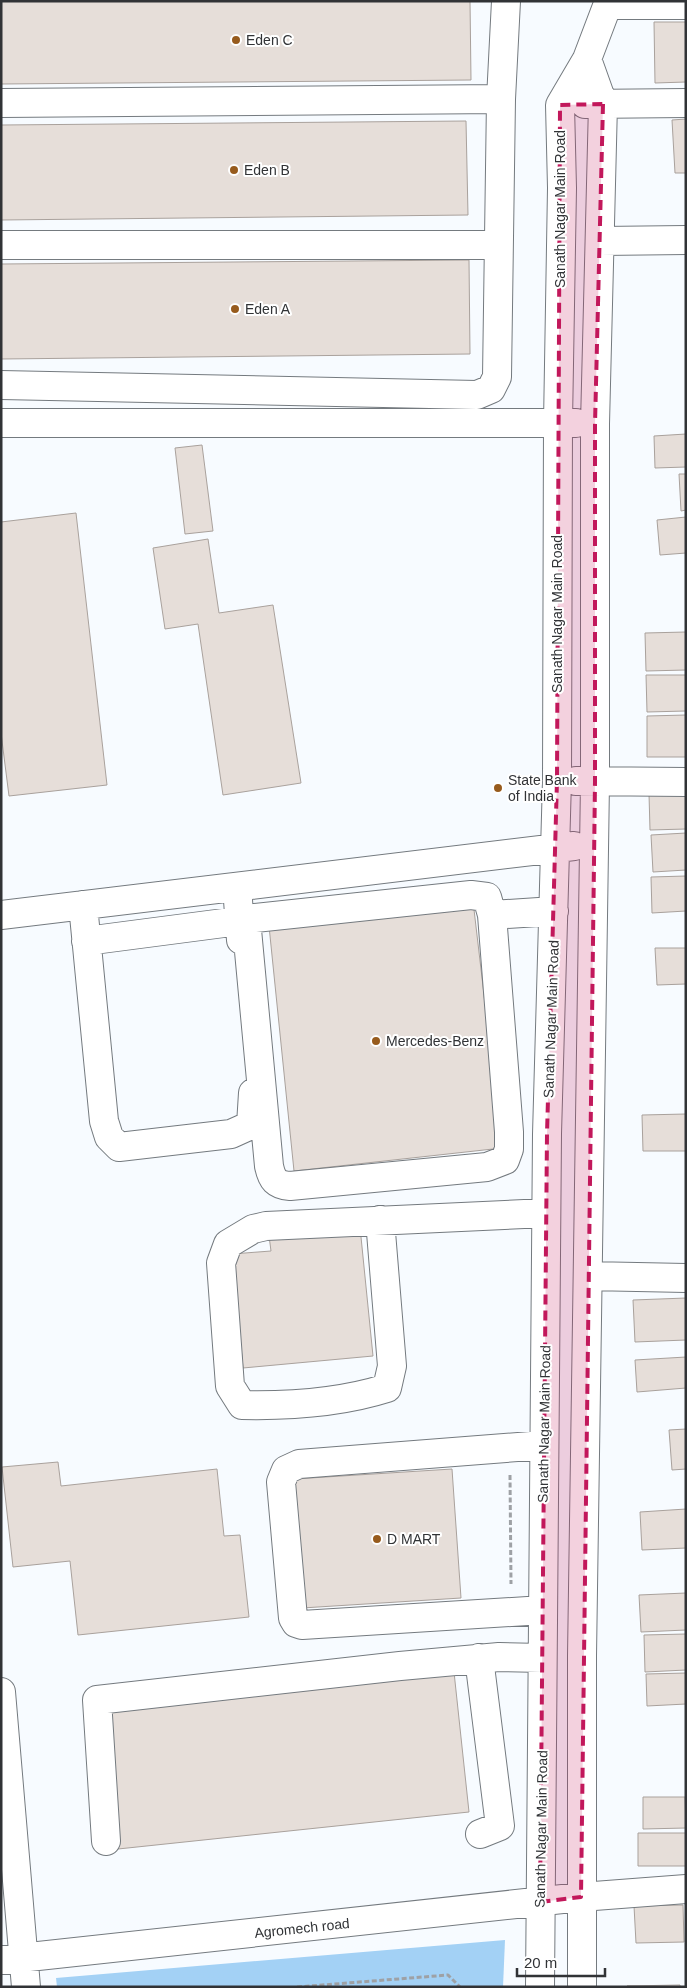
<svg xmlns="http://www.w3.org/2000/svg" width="687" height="1988" font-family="Helvetica,sans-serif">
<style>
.green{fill:#a3d1f5}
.building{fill:#e6ded9;stroke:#a9a19c}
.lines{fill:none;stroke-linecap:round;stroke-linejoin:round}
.minor-casing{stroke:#747a7f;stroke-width:30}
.path{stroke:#9ea1a5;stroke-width:3;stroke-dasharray:5 2.5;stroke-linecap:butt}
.minor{stroke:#fff;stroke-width:28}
.marked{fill:#c2185b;fill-opacity:0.2;stroke:#c2185b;stroke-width:4;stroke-dasharray:10 6;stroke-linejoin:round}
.poi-dot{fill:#975b1d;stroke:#fff;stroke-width:2}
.labels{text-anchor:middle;stroke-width:4;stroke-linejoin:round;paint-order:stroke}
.poi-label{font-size:14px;fill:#313336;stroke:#fff;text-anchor:start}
.street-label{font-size:14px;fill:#313336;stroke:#fff}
</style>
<rect width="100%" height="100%" fill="#f7fbff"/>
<path class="green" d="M505,1940L503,1987H57L56,1978Z"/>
<path class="building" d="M1,1H470L471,80L1,84Z
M654,22H686V82L655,83Z
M686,119V173H675L672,120Z
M466,121L468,215L1,220V125Z
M469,260L470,354L1,359V264Z
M686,434V467L655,468L654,436Z
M202,445L213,531L185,534L175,448Z
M679,474H686V510L681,511Z
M76,513L107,785L9,796L1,733V522Z
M686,517V553L660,555L657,520Z
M208,539L219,613L273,605L301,783L223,795L198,624L165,629L153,548Z
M686,632V670L646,671L645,633Z
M646,675H686V711L647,712Z
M686,715V757H647V716Z
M686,793V829L650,830L649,794Z
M686,833V870L653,872L651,835Z
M686,876V911L652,913L651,877Z
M473,901L502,1148L294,1171L269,926Z
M655,948H686V984L657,985Z
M686,1114V1151H643L642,1115Z
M360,1227L373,1356L243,1368L232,1254L271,1251L269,1236Z
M686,1298V1340L635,1342L633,1300Z
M686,1357V1388L637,1392L635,1360Z
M686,1429V1469L672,1470L669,1430Z
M58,1462L61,1486L217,1469L224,1536L240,1535L249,1617L78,1635L70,1561L13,1567L2,1467Z
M452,1469L461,1598L302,1608L294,1479Z
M686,1509V1548L642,1550L640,1512Z
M686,1593V1630L641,1632L639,1595Z
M686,1634V1670L645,1672L644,1635Z
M454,1672L469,1812L118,1849L103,1709Z
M686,1673V1704L647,1706L646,1674Z
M643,1797H685L686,1828L643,1829Z
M638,1833H686V1866H638Z
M683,1905L684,1942L636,1943L634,1906Z
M680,1985V1987L627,1986Z"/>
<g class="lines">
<defs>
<path id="minor" d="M609,5H686
M1,103L501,99
M585,104L686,103
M601,241L686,240
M1,245H498
M1,385L477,395L491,389L497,377L501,99L506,1
M1,423H576
M576,781L686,782
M237,887L241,940
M83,905L104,1121L109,1137L119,1147L231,1134L251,1125L253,1093
M1,915L574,846
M492,915L509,1132V1149L505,1160L487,1167L290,1186C276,1185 272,1180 269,1166L246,919L471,895L487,897L492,915L554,911
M86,941L239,921
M380,1220L392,1366L387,1388C343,1402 288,1406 242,1405L230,1386L221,1263L228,1244L253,1229L266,1226L546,1213
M588,1276L686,1278
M543,1610L302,1625L296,1623L293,1618L281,1482L286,1470L299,1464L544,1445
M479,1658L500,1826L480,1834
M1,1692L26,1987
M106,1841L97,1700L400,1666L499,1657L542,1658
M1,1960L581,1897L686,1889
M540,1987L547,1134L557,780L558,423L562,188L560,105L587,59L609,1
M582,1987V1656L595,782V424L603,104L587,59"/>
</defs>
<use href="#minor" class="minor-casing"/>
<path class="path" d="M510,1475L511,1584
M297,1987L448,1975L460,1987"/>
<use href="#minor" class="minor"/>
</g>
<path class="marked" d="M603,104L595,424V782L581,1897L540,1902L547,1134L557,780L560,105Z"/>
<g class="poi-dot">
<circle cx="236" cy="40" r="5"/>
<circle cx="234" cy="170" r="5"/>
<circle cx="235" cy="309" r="5"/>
<circle cx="498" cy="788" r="5"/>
<circle cx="376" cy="1041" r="5"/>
<circle cx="377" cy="1539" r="5"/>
</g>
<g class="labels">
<g class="poi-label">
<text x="246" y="45">Eden C</text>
<text x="244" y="175">Eden B</text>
<text x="245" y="314">Eden A</text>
<text x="508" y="785">State Bank<tspan x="508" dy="16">of India</tspan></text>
<text x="386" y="1046">Mercedes-Benz</text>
<text x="387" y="1544">D MART</text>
</g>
<g class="street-label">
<text transform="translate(560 209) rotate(-90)" y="5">Sanath Nagar Main Road</text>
<text transform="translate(557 614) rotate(-90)" y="5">Sanath Nagar Main Road</text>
<text transform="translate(551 1019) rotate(-88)" y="5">Sanath Nagar Main Road</text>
<text transform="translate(544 1424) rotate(-89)" y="5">Sanath Nagar Main Road</text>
<text transform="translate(541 1829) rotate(-89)" y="5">Sanath Nagar Main Road</text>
<text transform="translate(302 1928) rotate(-6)" y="5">Agromech road</text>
</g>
</g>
<rect width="687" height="1988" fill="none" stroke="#313336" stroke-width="5"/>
<path d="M517 1968v8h88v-8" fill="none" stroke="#313336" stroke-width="2.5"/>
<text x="524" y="1968" font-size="15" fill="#313336" stroke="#ffffff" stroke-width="4" paint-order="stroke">20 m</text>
</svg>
